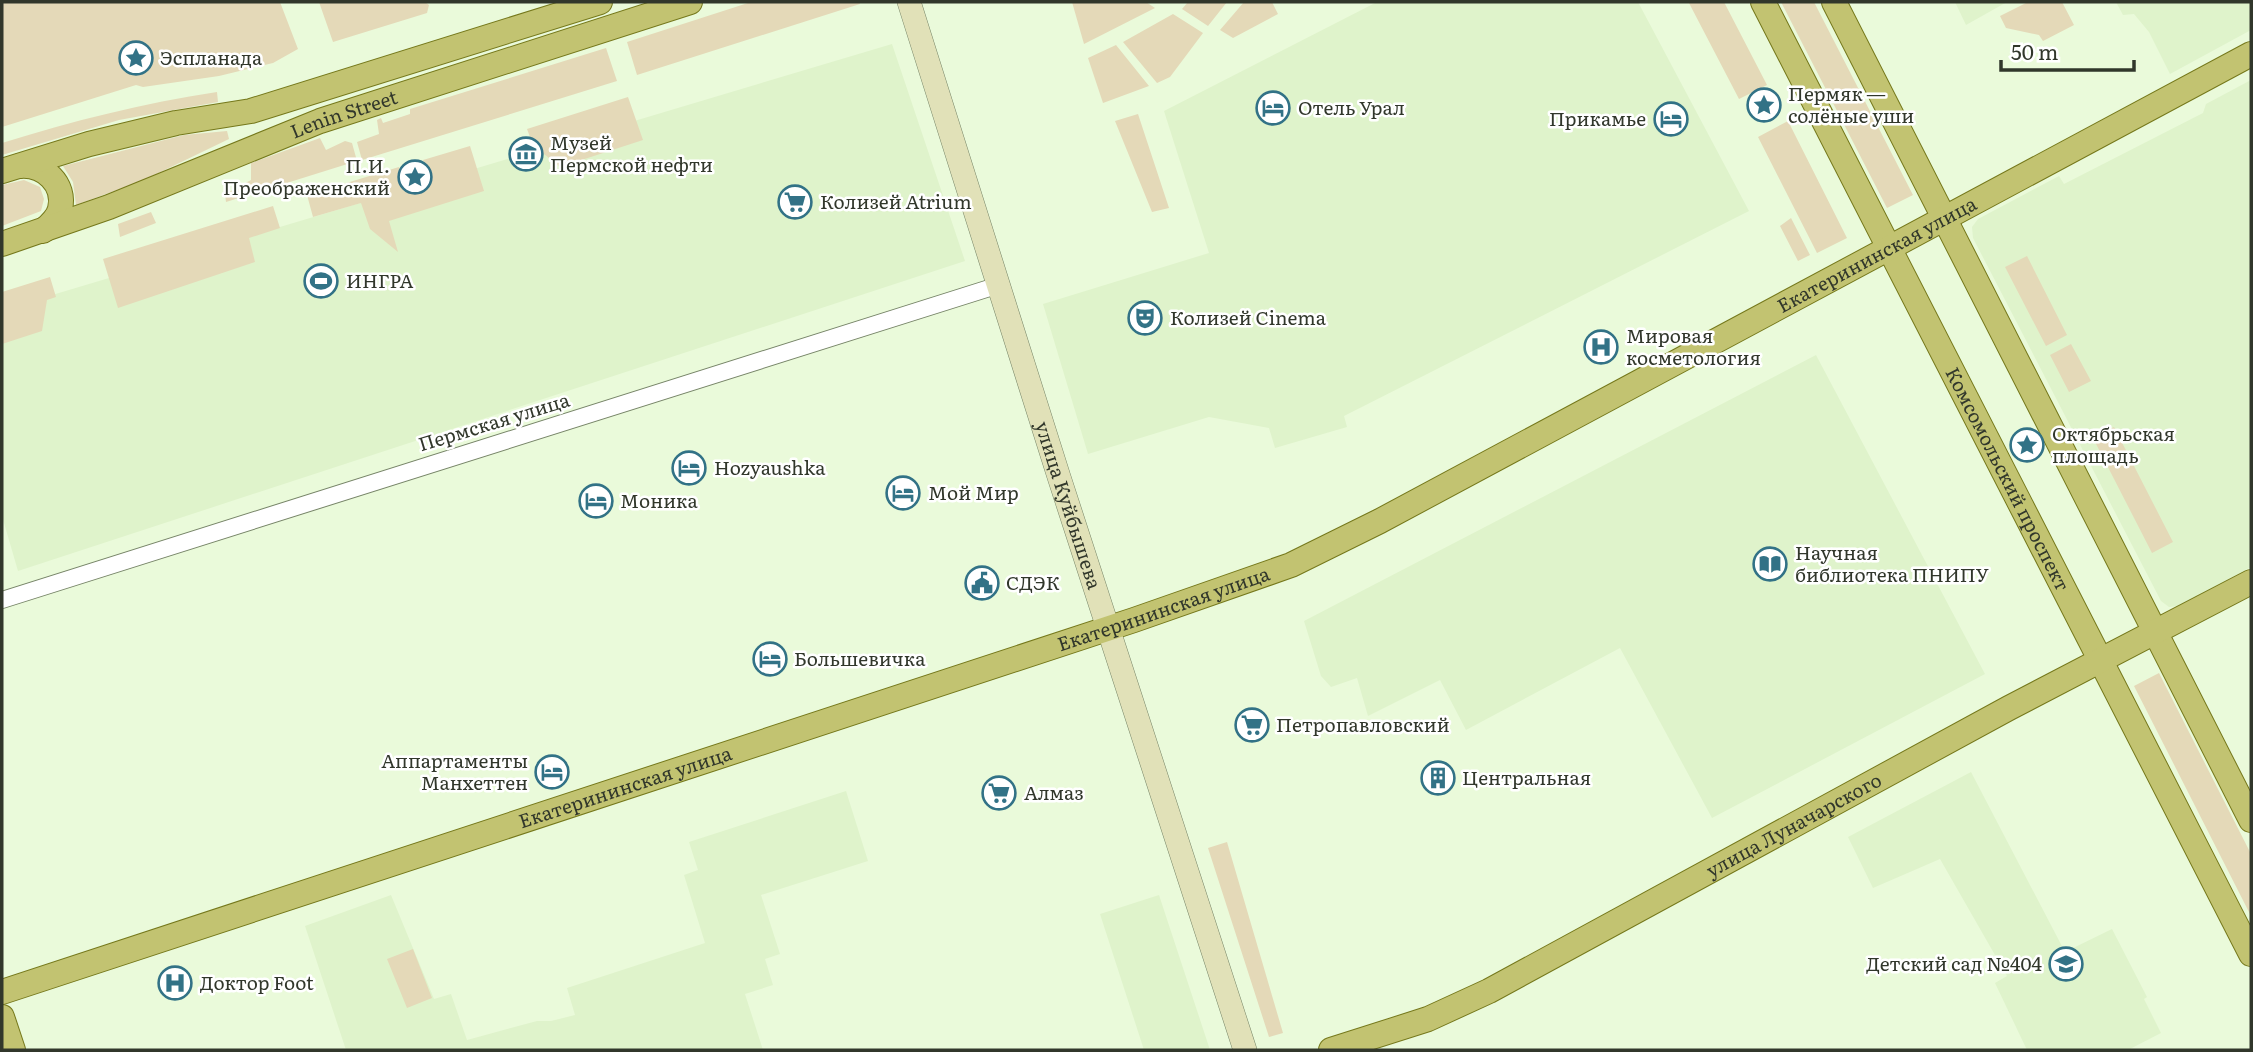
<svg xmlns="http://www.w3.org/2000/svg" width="2253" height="1052" font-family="Literata,serif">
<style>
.built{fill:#dff3cb}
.green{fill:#e4d9b8}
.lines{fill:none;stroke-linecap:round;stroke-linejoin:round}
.minor-casing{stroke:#768467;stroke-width:18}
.secondary-casing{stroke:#768467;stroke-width:24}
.primary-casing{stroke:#75781b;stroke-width:26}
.minor{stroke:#fff;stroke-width:16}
.secondary{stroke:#e1e1b8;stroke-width:23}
.primary{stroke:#c2c371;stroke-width:24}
.labels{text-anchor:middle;stroke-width:5;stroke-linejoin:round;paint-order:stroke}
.poi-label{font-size:19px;fill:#31372b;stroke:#fff;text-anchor:start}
.street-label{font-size:19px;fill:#31372b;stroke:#fff}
</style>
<rect width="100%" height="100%" fill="#eafada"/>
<path class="built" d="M1377,2H1638L1749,211L1344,416L1347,427L1275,448L1269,428L1209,417L1088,454L1043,304L1209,253L1164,111Z
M1955,2H2007L1966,25Z
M2116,2H2251V30L2170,74L2149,32L2134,14L2123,15Z
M892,44L965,261L18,571L2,516V310Z
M2251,80V567L2179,606L2169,607L2161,601L1973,238L1972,227L1978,219L2059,176L2064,184L2203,113L2206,104Z
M1816,355L1985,674L1712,818L1620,648L1466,730L1440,680L1368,716L1357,678L1331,687L1321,676L1304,621Z
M1971,772L2065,952L2112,929L2147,997L2144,999L2161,1033L2128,1050H2027L1995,983L2007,976L1940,859L1873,888L1848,837Z
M846,791L868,861L761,895L780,954L765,959L773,985L745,994L763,1050H346L305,926L391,895L434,999L451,994L467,1040L537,1021H551L575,1015L567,988L705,943L684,875L698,870L689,842Z
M1159,895L1210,1050H1144L1100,914Z"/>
<path class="green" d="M2,2H280L298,49L273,63L219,76L143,87L136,85L2,127Z
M319,2H425L429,5L427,13L333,42Z
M751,2H859L860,4L637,75L627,42Z
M1072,2H1146L1155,8L1084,44Z
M1188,2H1227L1208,26L1182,9Z
M1244,2H1272L1278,14L1233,38L1220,30Z
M1724,2L1767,85L1739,99L1689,3Z
M1781,2H1814L1913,195L1887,208Z
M2028,2H2062L2074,25L2043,41L2039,35L2006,28L2000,16Z
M1173,14L1203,33L1170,77L1157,83L1123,42Z
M1116,45L1149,86L1103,103L1088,58Z
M606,48L617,81L362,160L357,142L379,134L377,120L381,118L383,123L410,114V109Z
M217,92L218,102L119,120L2,155V143C73,121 143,103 217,92Z
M628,97L643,140L560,167L533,145L527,129Z
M1138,114L1169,208L1152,212L1115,121Z
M1788,121L1847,238L1817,253L1758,137Z
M227,131L229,139L144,180L76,205L73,182L63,166L184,135Z
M320,138L326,150L345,141L352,143L357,161L226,202L225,194L251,180V163Z
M470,146L484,191L389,221L398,252L370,229L361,203L313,217L307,195L399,167L406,186L429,179L423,160Z
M24,180L40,187L44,199L41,211L2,226V185Z
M273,206L280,228L249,238L255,262L118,308L103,259Z
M151,212L156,223L120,237L118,224Z
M1791,218L1810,255L1798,261L1780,226Z
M2027,256L2067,335L2046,346L2005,267Z
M50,277L56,297L47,300L42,331L2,344V292Z
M2071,344L2091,381L2069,392L2050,355Z
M2114,427L2173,542L2152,553L2093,438Z
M2159,673L2251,854V916L2134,686Z
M1227,842L1283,1033L1269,1037L1208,848Z
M413,949L432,998L407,1008L387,959Z"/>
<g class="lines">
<defs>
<path id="minor" d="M2,600L999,285"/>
<g id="secondary">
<path id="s1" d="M909,2L1059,477L1245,1050"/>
</g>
<g id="primary">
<path id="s2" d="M1763,2L2251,954"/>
<path d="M1834,2L2251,820"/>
<path d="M20,166C44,164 66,184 60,209C58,218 50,225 43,231"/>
<path d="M2,171L89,144L176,123L251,111L600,2"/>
<path id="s3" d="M2,244L109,207L320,121L690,2"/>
<path id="s4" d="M2,992L1134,620L1291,565L1380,521L2251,54"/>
<path d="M2,1017L13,1050"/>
<path id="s5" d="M1331,1050L1428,1019L1489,991L2009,708L2251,582"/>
</g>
</defs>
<use href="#minor" class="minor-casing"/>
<use href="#secondary" class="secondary-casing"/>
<use href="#primary" class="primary-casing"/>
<use href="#minor" class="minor"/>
<use href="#secondary" class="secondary"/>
<use href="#primary" class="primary"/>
</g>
<defs>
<symbol id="sight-ring" viewBox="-11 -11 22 22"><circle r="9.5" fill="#fff" stroke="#327286" stroke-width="1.5"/><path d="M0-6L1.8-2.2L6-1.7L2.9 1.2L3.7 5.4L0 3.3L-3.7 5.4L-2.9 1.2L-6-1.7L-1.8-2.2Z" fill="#327286"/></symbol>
<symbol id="hotel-ring" viewBox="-11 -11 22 22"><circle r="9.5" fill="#fff" stroke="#327286" stroke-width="1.5"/><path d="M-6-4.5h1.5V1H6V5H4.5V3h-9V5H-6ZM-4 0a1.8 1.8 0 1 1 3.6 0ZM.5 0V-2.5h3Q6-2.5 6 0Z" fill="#327286"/></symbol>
<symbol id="museum-ring" viewBox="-11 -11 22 22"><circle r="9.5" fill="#fff" stroke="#327286" stroke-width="1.5"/><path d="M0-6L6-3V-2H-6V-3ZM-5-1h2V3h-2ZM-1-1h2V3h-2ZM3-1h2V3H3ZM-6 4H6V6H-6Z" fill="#327286"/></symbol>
<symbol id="supermarket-ring" viewBox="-11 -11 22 22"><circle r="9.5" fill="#fff" stroke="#327286" stroke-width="1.5"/><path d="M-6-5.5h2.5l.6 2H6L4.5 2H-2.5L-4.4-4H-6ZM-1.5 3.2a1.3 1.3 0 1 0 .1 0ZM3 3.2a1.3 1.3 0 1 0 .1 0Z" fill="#327286"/></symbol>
<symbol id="stadium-ring" viewBox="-11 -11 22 22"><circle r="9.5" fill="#fff" stroke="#327286" stroke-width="1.5"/><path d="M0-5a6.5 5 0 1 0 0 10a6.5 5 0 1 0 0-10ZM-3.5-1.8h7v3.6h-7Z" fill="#327286"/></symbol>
<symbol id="theatre-ring" viewBox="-11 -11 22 22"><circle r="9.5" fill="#fff" stroke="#327286" stroke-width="1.5"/><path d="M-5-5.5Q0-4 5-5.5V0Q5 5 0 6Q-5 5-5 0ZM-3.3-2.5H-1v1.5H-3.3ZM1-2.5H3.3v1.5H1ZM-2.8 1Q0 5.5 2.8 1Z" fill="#327286"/></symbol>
<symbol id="hospital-ring" viewBox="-11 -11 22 22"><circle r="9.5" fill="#fff" stroke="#327286" stroke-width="1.5"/><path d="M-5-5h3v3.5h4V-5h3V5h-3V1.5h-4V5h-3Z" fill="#327286"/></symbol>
<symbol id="library-ring" viewBox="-11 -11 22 22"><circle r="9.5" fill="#fff" stroke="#327286" stroke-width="1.5"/><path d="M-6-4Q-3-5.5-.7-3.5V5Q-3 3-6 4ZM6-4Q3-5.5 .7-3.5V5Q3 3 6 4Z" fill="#327286"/></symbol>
<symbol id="civic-ring" viewBox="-11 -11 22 22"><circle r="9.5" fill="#fff" stroke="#327286" stroke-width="1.5"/><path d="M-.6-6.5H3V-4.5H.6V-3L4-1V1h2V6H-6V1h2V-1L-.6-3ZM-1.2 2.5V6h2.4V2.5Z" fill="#327286"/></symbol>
<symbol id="building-ring" viewBox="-11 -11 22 22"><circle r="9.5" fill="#fff" stroke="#327286" stroke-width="1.5"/><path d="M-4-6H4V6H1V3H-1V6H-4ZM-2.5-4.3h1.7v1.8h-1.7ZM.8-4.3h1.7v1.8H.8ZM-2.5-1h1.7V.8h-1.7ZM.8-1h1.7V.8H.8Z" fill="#327286"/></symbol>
<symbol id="school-ring" viewBox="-11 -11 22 22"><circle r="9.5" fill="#fff" stroke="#327286" stroke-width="1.5"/><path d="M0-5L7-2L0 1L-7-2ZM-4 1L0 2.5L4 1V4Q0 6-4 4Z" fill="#327286"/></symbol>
</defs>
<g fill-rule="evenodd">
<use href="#sight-ring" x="117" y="39" width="38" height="38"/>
<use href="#sight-ring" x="1745" y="86" width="38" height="38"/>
<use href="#hotel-ring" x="1254" y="89" width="38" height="38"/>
<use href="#hotel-ring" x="1652" y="100" width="38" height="38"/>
<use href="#museum-ring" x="507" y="135" width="38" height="38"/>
<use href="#sight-ring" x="396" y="158" width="38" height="38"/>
<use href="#supermarket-ring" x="776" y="183" width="38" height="38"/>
<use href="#stadium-ring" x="302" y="262" width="38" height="38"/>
<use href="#theatre-ring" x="1126" y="299" width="38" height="38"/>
<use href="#hospital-ring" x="1582" y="328" width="38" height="38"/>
<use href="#sight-ring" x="2008" y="426" width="38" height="38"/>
<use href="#hotel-ring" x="670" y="449" width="38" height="38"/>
<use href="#hotel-ring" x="884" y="474" width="38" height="38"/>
<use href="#hotel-ring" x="577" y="482" width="38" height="38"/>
<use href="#library-ring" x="1751" y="545" width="38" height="38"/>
<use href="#civic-ring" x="963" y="564" width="38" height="38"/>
<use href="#hotel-ring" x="751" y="640" width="38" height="38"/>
<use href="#supermarket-ring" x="1233" y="706" width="38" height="38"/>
<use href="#hotel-ring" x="533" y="753" width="38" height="38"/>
<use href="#building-ring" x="1419" y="759" width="38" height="38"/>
<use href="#supermarket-ring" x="980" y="774" width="38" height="38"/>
<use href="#school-ring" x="2047" y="945" width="38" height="38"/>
<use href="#hospital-ring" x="156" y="964" width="38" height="38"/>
</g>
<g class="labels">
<g class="poi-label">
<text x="160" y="65">Эспланада</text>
<text x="1788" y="101">Пермяк —<tspan x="1788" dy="22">солёные уши</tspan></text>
<text x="1298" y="115">Отель Урал</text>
<text x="1646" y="126" text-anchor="end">Прикамье</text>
<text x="550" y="150">Музей<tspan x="550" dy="22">Пермской нефти</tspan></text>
<text x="390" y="173" text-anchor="end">П.И.<tspan x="390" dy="22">Преображенский</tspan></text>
<text x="820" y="209">Колизей Atrium</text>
<text x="346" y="288">ИНГРА</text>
<text x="1170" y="325">Колизей Cinema</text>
<text x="1626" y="343">Мировая<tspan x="1626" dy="22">косметология</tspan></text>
<text x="2052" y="441">Октябрьская<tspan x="2052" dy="22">площадь</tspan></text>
<text x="714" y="475">Hozyaushka</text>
<text x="928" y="500">Мой Мир</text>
<text x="620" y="508">Моника</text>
<text x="1795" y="560">Научная<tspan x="1795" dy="22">библиотека ПНИПУ</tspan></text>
<text x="1006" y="590">СДЭК</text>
<text x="794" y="666">Большевичка</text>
<text x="1276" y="732">Петропавловский</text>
<text x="528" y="768" text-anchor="end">Аппартаменты<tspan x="528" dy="22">Манхеттен</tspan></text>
<text x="1462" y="785">Центральная</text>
<text x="1024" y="800">Алмаз</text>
<text x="2042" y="971" text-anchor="end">Детский сад №404</text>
<text x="200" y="990">Доктор Foot</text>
</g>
<g class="street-label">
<text dy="7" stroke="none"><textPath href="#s3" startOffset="366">Lenin Street</textPath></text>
<text dy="7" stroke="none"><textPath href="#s4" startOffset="2021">Екатерининская улица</textPath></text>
<text transform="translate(494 422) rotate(-17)" y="7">Пермская улица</text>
<text dy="7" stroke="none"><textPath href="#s2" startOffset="536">Комсомольский проспект</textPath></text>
<text dy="7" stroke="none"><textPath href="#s1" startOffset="528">улица Куйбышева</textPath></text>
<text dy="7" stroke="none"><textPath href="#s4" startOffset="1223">Екатерининская улица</textPath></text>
<text dy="7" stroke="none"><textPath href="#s4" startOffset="656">Екатерининская улица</textPath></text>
<text dy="7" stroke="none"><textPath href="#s5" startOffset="516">улица Луначарского</textPath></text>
</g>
</g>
<rect width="2253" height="1052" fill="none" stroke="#31372b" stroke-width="7"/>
<path d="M2001 60v10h133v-10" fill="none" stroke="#31372b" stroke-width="3.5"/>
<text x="2011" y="60" font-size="21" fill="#31372b" stroke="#ffffff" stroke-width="5" paint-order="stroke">50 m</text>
</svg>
